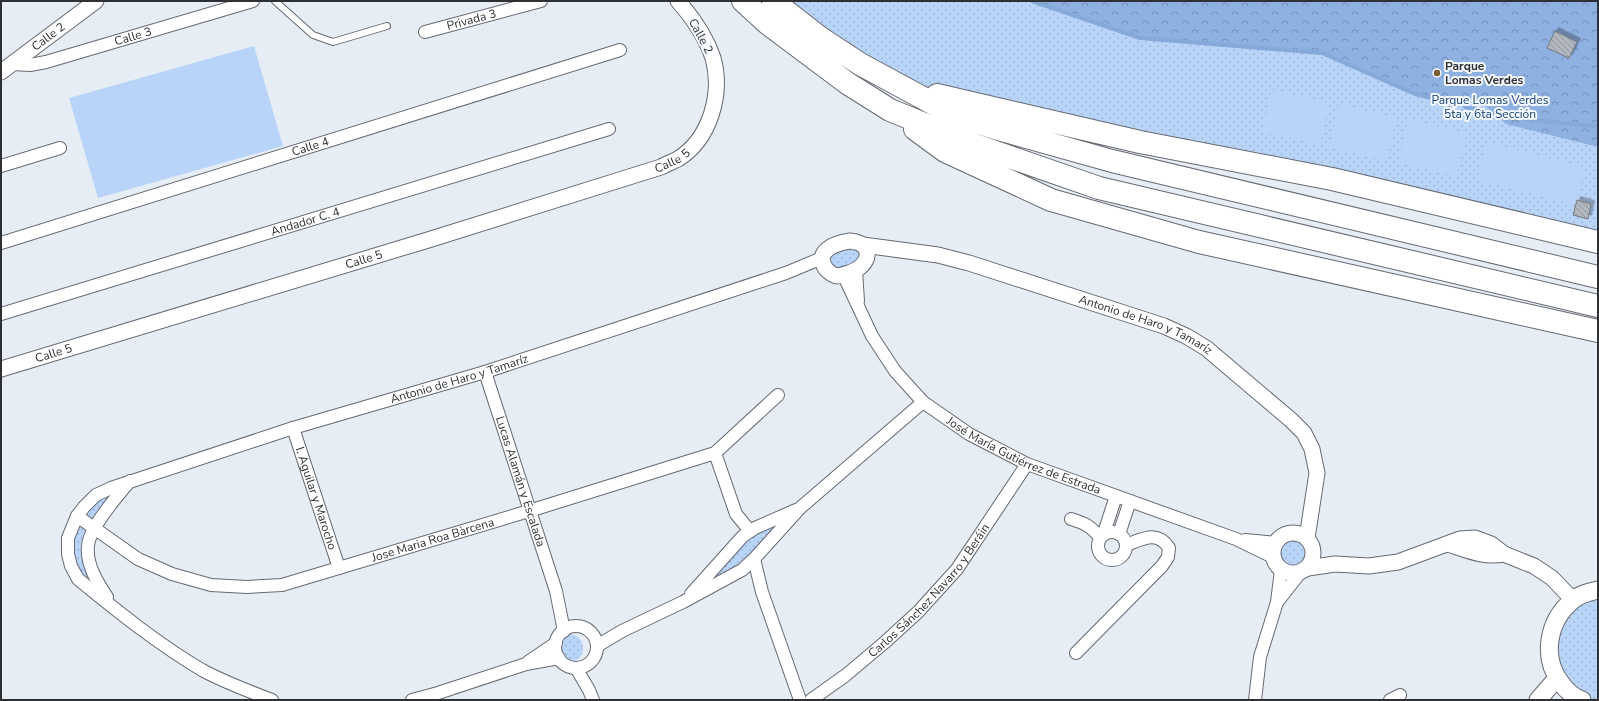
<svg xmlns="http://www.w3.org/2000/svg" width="1599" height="701" font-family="'Nunito Sans',sans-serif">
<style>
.green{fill:url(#green-dots)}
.forest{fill:url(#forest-crowns)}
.pitch{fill:#b9d4f9}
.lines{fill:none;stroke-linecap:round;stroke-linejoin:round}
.stream{stroke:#85a9d9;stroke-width:4}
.building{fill:url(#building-back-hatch);stroke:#73787f;filter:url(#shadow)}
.service-casing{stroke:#666a71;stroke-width:8}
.minor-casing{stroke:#666a71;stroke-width:14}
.tertiary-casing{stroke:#666a71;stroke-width:17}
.secondary-casing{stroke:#666a71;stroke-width:19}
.motorway-casing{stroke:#666a71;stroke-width:24}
.service{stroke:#fff;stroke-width:6}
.minor{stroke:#fff;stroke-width:12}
.tertiary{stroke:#fff;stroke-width:15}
.secondary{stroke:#fff;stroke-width:17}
.motorway{stroke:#fff;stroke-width:22}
.poi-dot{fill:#7a5d31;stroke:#f6fafe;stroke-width:1.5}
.labels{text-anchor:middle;stroke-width:4;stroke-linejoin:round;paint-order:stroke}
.street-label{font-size:12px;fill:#2e3033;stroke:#f6fafe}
.poi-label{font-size:12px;font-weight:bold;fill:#2e3033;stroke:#f6fafe;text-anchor:start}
.park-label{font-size:12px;fill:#113f79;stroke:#f6fafe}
</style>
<defs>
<pattern id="green-dots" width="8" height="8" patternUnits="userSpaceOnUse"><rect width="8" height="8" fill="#b9d4f9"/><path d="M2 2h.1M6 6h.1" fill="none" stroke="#9fb6d6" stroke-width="1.8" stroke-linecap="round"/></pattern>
<pattern id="forest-crowns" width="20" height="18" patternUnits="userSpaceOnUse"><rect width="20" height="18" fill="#8eb1e2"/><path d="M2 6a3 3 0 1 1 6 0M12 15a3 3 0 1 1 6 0" fill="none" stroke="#7490b8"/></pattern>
<pattern id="building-back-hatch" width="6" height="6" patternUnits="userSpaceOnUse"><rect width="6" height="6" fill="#b3b8c0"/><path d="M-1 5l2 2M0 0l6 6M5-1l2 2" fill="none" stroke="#92969d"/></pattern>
<filter id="shadow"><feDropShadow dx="3.5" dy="-3.5" stdDeviation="0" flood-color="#0004"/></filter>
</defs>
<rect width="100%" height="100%" fill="#e7edf4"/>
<path class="green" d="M773,1H1598V241L903,87Z
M840,243L867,253L838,276L824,253Z
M131,480L88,544L113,606L78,579L68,554L84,507Z
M800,508L754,559L683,602L736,544Z
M1273 553a20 20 0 1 1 40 0a20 20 0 1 1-40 0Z
M1598,593V700H1589L1579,697L1553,661L1560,619Z
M555 648a14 14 0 1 1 28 0a14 14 0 1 1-28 0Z"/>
<path class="forest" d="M1032,1H1598V147L1506,124L1477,99L1462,98L1452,103L1415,94L1322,53L1140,38Z"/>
<path class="pitch" d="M254,46L283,146L98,198L69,98Z
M1271,90L1329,102L1320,145L1263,132Z
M1339,104L1396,118L1387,161L1329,147Z
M1408,119L1467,133L1457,176L1398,163Z
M1487,142L1585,167L1576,205L1477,180Z"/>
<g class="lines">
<path class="stream" d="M1032,1L1140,38L1322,53L1415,94L1452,103
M1465,107C1509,118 1553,123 1598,126"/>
</g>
<path class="building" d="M1555,31L1577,42L1569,58L1547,48Z
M1577,200L1591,204L1588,219L1573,215Z"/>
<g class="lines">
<defs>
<path id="service" d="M275,1L313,35L333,42L387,26"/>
<g id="minor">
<path id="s1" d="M425,32L541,1"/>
<path id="s2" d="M13,64L30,65L46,62L253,1"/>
<path d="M1,166L60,148"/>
<path id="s3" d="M1,243L620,50"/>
<path d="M856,271L858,301"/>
<path id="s4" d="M843,274L872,336L895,371L923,402L969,434L1027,464L1236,539L1273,557"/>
<path id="s5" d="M1,314L609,129"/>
<path id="s6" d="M485,372L556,591L564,631"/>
<path id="s7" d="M293,428L339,568"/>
<path d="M715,453L736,514L750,531"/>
<path id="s8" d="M77,516L138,559L172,574L211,585L247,587L282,585L529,511L715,453L778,395"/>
<path d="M1071,519C1085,523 1090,526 1100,537"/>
<circle cx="1112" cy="546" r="14"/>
<path d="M1104,533L1116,496"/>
<path d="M1119,534L1130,501"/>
<path d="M1245,540L1276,543"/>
<path d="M754,559L762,592L800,700"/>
<path d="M691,594L743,536L755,528L796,510"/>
<path d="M107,597C97,582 86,564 88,546C89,528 118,495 130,481"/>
<path d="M1278,601L1300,573"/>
<circle cx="576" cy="647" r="21"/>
<path d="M597,646L622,631L683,602L742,570L754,559L800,508L923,402"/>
<path d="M1076,653L1162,566L1168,557L1169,548C1157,530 1143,539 1126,545"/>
<path d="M528,662L556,643"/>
<path d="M576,668L589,690L593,700"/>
<path id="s9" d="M272,700C248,691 224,682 202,670C158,644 117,611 78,579L71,566L68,554V538L77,516L84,507L96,495L111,488L293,428L485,372L786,273L822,258"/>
<path d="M412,700L438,693L526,664L559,658"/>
<path id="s10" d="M811,700L846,675L884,643L918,612L957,569L1027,464"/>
<path d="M1255,700L1260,657L1277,602L1281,570"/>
<path d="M1390,700L1400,695"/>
</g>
<g id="tertiary">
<path id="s11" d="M1,72L96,1"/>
<path d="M850,241C875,243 871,266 849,273C845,274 840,276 837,276C832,275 829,272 826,269C813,251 836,243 850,241Z"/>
<path id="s12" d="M863,245L938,255L969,263L1164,326L1186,336L1206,348L1291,420L1304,433L1312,449L1317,473L1307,538"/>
<path id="s13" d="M1,369L428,240L661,167C666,164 672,162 678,159C710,139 723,94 713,58C706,37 693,18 678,1"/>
<circle cx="1293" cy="553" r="20"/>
<path d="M1448,544C1467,550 1484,558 1504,554"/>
<path d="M1308,568L1335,564L1369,566L1398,562L1460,539L1475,538L1491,544L1504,554L1534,566L1552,578L1573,600"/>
</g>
<path id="secondary" d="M1538,700L1557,678
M1582,700C1573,697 1566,690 1561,683C1541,657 1548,620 1573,600C1580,594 1589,592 1598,590"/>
<path id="motorway" d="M743,1L767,23L847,83L890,110L975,145L1099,188L1598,306
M773,1L819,37L860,64L934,104L964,118L998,129L1112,161L1598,277
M937,95L1140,142L1332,179L1598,242
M915,129L945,151L1051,200L1199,242L1598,331"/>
</defs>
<use href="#service" class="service-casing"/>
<use href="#minor" class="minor-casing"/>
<use href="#tertiary" class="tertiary-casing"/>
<use href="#secondary" class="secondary-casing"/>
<use href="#motorway" class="motorway-casing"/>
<use href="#service" class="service"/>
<use href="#minor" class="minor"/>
<use href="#tertiary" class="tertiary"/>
<use href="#secondary" class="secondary"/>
<use href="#motorway" class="motorway"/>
</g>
<circle class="poi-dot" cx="1437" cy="73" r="4"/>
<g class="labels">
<g class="street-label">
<text dy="4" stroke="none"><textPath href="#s1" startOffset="48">Privada 3</textPath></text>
<text dy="4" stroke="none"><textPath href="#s2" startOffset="124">Calle 3</textPath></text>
<text transform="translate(701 36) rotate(62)" y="4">Calle 2</text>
<text dy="4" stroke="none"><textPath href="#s11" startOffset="59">Calle 2</textPath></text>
<text dy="4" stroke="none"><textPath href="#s3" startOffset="324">Calle 4</textPath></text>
<text dy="4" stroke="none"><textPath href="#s13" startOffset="703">Calle 5</textPath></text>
<text dy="4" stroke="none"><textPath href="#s5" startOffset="318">Andador C. 4</textPath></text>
<text dy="4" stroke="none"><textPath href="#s13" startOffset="379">Calle 5</textPath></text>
<text dy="4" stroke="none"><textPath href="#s12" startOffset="295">Antonio de Haro y Tamaríz</textPath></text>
<text dy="4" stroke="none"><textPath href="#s13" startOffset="55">Calle 5</textPath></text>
<text dy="4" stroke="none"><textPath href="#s9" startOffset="707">Antonio de Haro y Tamaríz</textPath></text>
<text dy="4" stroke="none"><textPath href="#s4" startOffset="267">José María Gutiérrez de Estrada</textPath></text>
<text dy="4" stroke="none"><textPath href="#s6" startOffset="115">Lucas Alamán y Escalada</textPath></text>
<text dy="4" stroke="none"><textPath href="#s7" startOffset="74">I. Aguilar y Marocho</textPath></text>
<text dy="4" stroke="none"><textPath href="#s8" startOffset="381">Jose Maria Roa Bàrcena</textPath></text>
<text dy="4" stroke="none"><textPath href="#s10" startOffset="162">Carlos Sánchez Navarro y Beráin</textPath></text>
</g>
<g class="poi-label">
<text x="1445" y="70">Parque<tspan x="1445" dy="14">Lomas Verdes</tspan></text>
</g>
<g class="park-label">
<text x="1490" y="104">Parque Lomas Verdes<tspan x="1490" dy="14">5ta y 6ta Sección</tspan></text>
</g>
</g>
<rect width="1599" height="701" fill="none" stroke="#2e3033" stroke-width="4"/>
</svg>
